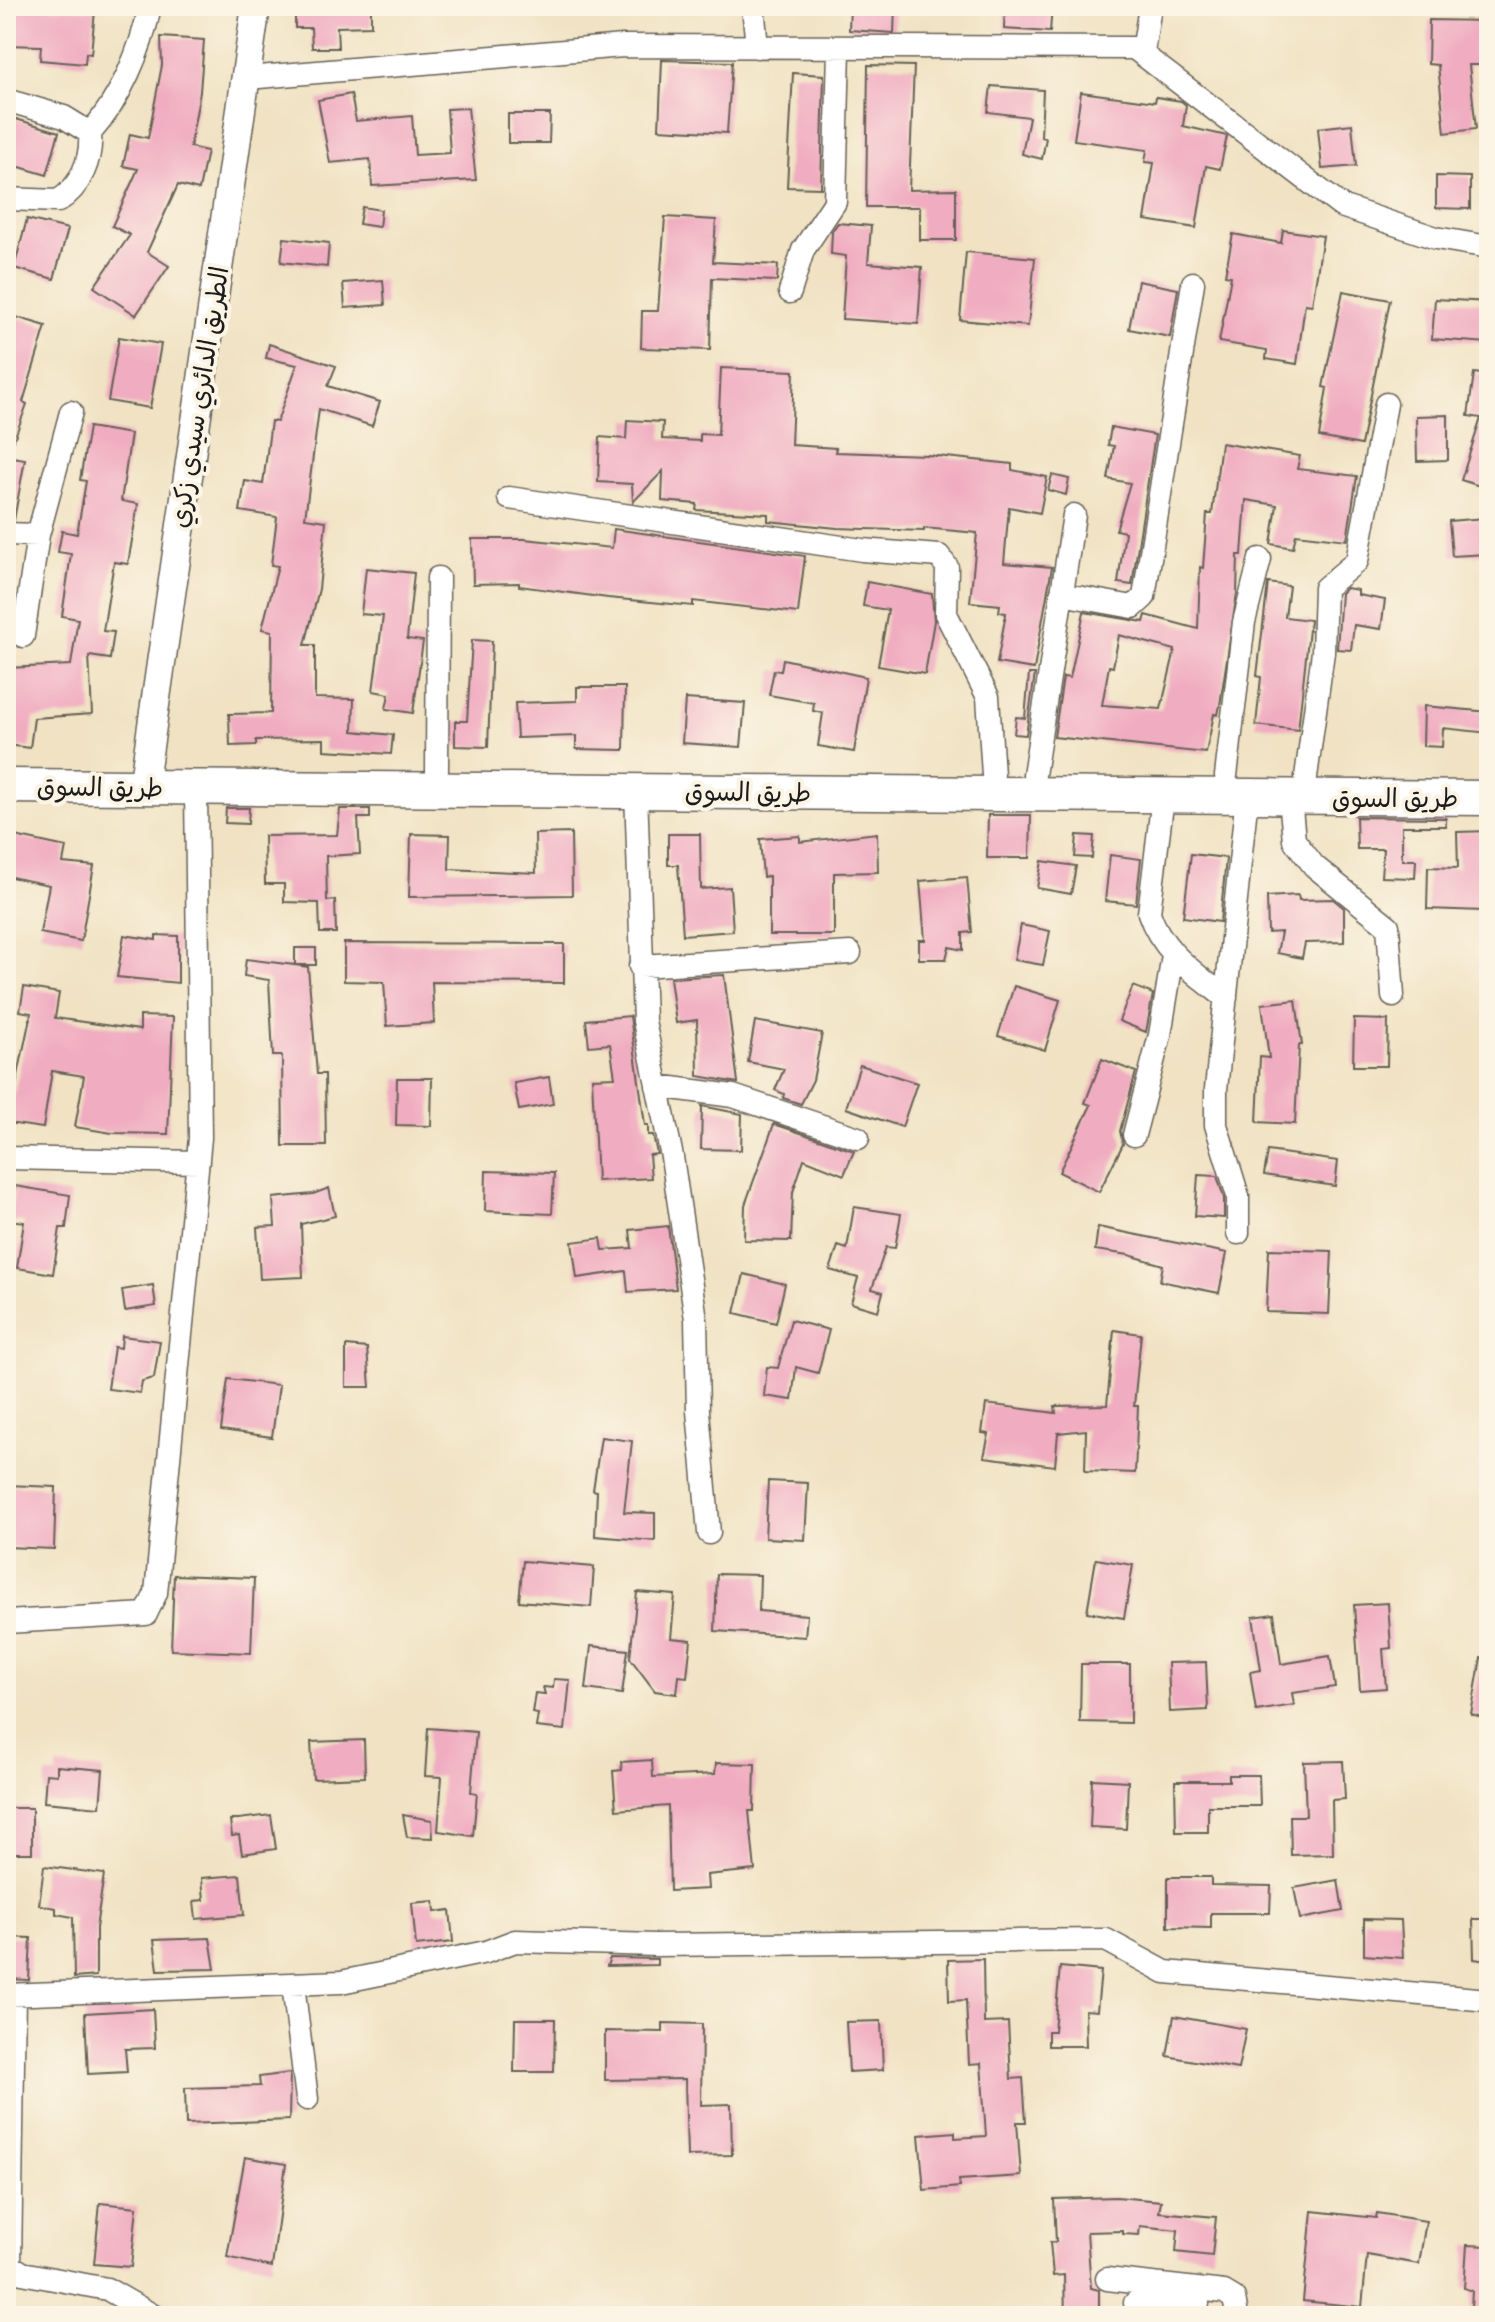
<svg xmlns="http://www.w3.org/2000/svg" width="1495" height="2322" font-family="Itim,'Playpen Sans Arabic',sans-serif">
<style>
.building{fill:#f0acc1;fill-rule:evenodd}
.lines{fill:none;stroke-linecap:round;stroke-linejoin:round}
.minor-casing{stroke:#666156;stroke-width:25}
.tertiary-casing{stroke:#666156;stroke-width:31}
.primary-casing{stroke:#666156;stroke-width:37}
.minor{stroke:#fff;stroke-width:22}
.tertiary{stroke:#fff;stroke-width:28}
.primary{stroke:#fff;stroke-width:34}
.labels{text-anchor:middle;stroke-width:8;stroke-linejoin:round;paint-order:stroke}
.street-label{font-size:26px;fill:#1c1c1c;stroke:#fcf5e5}
</style>
<rect width="100%" height="100%" fill="#fcf5e5"/>
<filter id="ink" filterUnits="userSpaceOnUse"><feTurbulence type="fractalNoise" baseFrequency=".0125" numOctaves="2"/><feDisplacementMap in="SourceGraphic" scale="16" xChannelSelector="R" yChannelSelector="G"/><feConvolveMatrix kernelMatrix="1 2 1 2 8 2 1 2 1" color-interpolation-filters="sRGB"/></filter>
<filter id="wash" filterUnits="userSpaceOnUse"><feTurbulence type="fractalNoise" baseFrequency=".006" numOctaves="4" result="noise"/><feDisplacementMap in="SourceGraphic" scale="32" xChannelSelector="R" yChannelSelector="G"/><feGaussianBlur stdDeviation="1.8" result="paint"/><feColorMatrix in="noise" values="0 0 0 0 0 0 0 0 0 0 0 0 0 0 0 0 0 1.4 0 .05"/><feComposite in="paint" operator="in"/></filter>
<g filter="url(#wash)">
<rect width="100%" height="100%" fill="#f0e2c3"/>
<g id="blocks">
<path class="building" d="M6,6L95,10L91,54L86,53L85,64L40,60L41,46L6,45Z
M295,6H371V26L337,27L338,48H312L311,28H295Z
M850,6H895L894,33L849,30Z
M1005,6H1052L1050,32L1004,29Z
M1429,20L1488,21L1487,65H1469L1476,129L1445,133L1438,65L1428,64Z
M161,37L204,40L200,92L190,147L207,151L199,190L178,185L147,252L169,266L136,315L94,287L130,235L112,226L138,169L123,166L130,134L148,138L162,65Z
M662,60L732,62L727,133L659,129Z
M868,65L914,66L909,190L956,189V240H920V207H866Z
M793,73L824,75L821,188L787,187Z
M991,86L1043,90L1041,137L1046,138L1042,159L1022,154L1029,117L988,112Z
M1081,92L1155,102L1156,97L1181,101L1186,105L1183,126L1227,136L1220,169L1206,166L1196,228L1145,220L1154,163L1145,162L1147,150L1074,140Z
M351,94L356,121L412,116L415,155L450,153L447,109L468,108L476,180L372,186L370,159L330,163L318,100Z
M508,114H550L549,143H508Z
M6,116L59,132L47,175L6,163Z
M1352,124L1356,166L1322,169L1318,128Z
M1436,176L1470,177V209L1436,208Z
M362,207L381,210L379,227L359,224Z
M665,217L716,220L713,262L778,265L777,281L712,278L710,350L641,348L642,311H658Z
M27,219L68,229L54,279L14,268Z
M838,223L871,226L868,263L922,267L918,324L842,319L846,256L831,254L832,231Z
M1283,230L1323,236L1312,305L1305,304L1297,364L1266,359L1267,350L1219,342L1231,276L1225,275L1233,234L1281,243Z
M284,238L329,243L327,267L281,262Z
M966,252L1035,258L1028,326L960,320Z
M383,280L385,305L345,308L343,283Z
M1138,281L1178,289L1170,337L1129,329Z
M1343,291L1390,300L1361,445L1319,437L1327,388L1323,387Z
M1435,299L1489,302V343L1432,339Z
M6,314L46,326L23,402L27,404L8,456Z
M119,337L161,344L150,408L108,401Z
M269,344L336,366L328,386L380,402L372,426L319,409L305,518L326,521L319,589L305,645H315V698L354,699L353,731L393,735L391,754L324,750V739L256,740V745L230,746L229,714L271,713L272,631L262,629L278,566L271,565L277,517L240,511L245,481L263,484L271,421L277,422L297,365L266,358Z
M721,368L794,371L791,445L836,448L835,452L927,455L1012,464V470L1047,477L1040,513L1009,507L1004,563L1052,567L1034,669L997,663L1006,613L999,612L1000,605L970,602L977,533L924,528V531L837,528L768,521V514L696,510L697,504L662,501L663,471L633,502L632,484L598,482L600,437L626,439L627,420L663,422L662,439L700,441V434L718,435Z
M1474,373L1489,375V489L1461,480L1481,418L1468,416Z
M1448,415V460L1417,461L1416,416Z
M89,427L131,434L121,501L138,504L128,564L114,562L103,631L114,632L110,659L89,656L92,714L34,718L30,748L6,745V668L71,665L78,619L62,616L71,554L58,552L62,531L77,534L86,481L80,480Z
M1111,427L1155,435L1132,585L1118,583L1125,532L1116,530L1130,483L1108,479L1114,446L1108,445Z
M1221,443L1300,456L1297,469L1357,476L1347,540L1296,534L1293,548L1271,544L1277,505L1246,500L1242,555H1238L1237,593L1220,705L1218,715L1214,714L1206,753L1054,737L1063,677L1070,678L1084,612L1144,622L1146,615L1198,629L1200,567L1203,568L1207,514H1212ZM1119,635L1175,650L1161,709L1102,705L1109,666L1113,667Z
M6,456L25,459L14,520H6Z
M1052,475L1069,479L1066,495L1048,490Z
M1485,518L1487,554L1452,556L1449,521Z
M614,529L805,556L798,613L693,601V606L608,598L519,586V583L473,584L472,539H524L612,548Z
M366,568L414,573L407,639L423,641L413,713L386,709L389,694L373,691L383,616L361,614Z
M867,582L932,594L934,621L925,674L878,666L888,610L863,606Z
M1268,583L1289,586L1285,617L1310,620L1298,730L1256,725L1261,677L1257,676Z
M1346,588L1358,590V595L1385,600L1381,629L1354,625L1351,650L1337,649L1341,593Z
M472,640L492,641L488,747L455,746V721H467Z
M783,659L866,677L854,752L818,746L823,713L813,711L814,703L769,695L774,670L781,671Z
M1029,674H1035L1026,735L1014,734L1016,717L1025,718Z
M577,687H625L624,750L576,749V736L517,738L515,703L577,701Z
M685,699L745,703L741,747L682,743Z
M1424,706L1489,712V733L1443,728L1442,747L1423,746Z
M226,808H249L248,824L225,823Z
M340,809H370V818H358L360,854L326,856L327,901L335,900L336,933H320L319,903L284,902V884H265L264,836L337,835Z
M988,815H1031L1030,858H987Z
M1356,817L1446,818V826H1402V860H1416L1415,878L1381,877L1383,849H1357Z
M1489,831L1484,911L1427,909L1428,867L1458,868L1457,832Z
M571,833L572,895L409,897L411,834L450,835L449,869L536,873L535,834Z
M877,833L878,872L834,873V935H769V876L763,877L760,839L800,836V842Z
M6,834L66,847L63,863L94,866L81,941L40,933L49,885L6,876Z
M668,834H700L701,889L730,887L733,931L683,935L678,865H668Z
M1077,835L1094,836L1092,858L1075,857Z
M1191,854L1226,858L1220,922L1183,917Z
M1110,855L1141,859L1136,904L1105,901Z
M1042,861L1076,866L1071,894L1037,888Z
M967,877L972,932L963,933V950L949,947L946,959H919V940H925L920,881Z
M1298,895L1299,900L1333,899L1344,908V942L1305,943L1302,958L1277,953L1281,932L1268,933L1267,897Z
M1021,925L1050,931L1043,965L1014,960Z
M124,935L156,940V935L178,936V983L117,977Z
M344,943L564,944V983L432,982L434,1023L387,1026L384,982L344,981Z
M295,948H316V965H295L308,967L317,1074H325L326,1146H283L282,1056H273L269,980L244,976L246,959L295,965Z
M724,975L738,1082V1083L698,1076L697,1020L676,1023L670,978Z
M1014,986L1060,1000L1045,1050L998,1036Z
M1133,986L1153,994L1146,1032L1119,1021Z
M24,987L59,993L55,1018L140,1030V1016L173,1017L168,1134L112,1133L75,1127L84,1076L52,1071L43,1128L8,1123L31,1013L20,1011Z
M1296,1000L1302,1045H1299L1295,1124L1257,1122L1260,1057L1269,1058L1262,1004Z
M630,1016L645,1125H648V1135H653L657,1154L649,1155L651,1178L597,1181L592,1078L615,1077L610,1044L589,1046L586,1020Z
M1354,1019L1388,1020L1387,1066H1353Z
M755,1021L822,1033L813,1080L801,1104L783,1098L784,1094L775,1090L784,1069L748,1062Z
M1102,1059L1136,1072L1120,1131L1123,1144L1099,1192L1059,1172L1091,1105L1085,1103Z
M860,1065L917,1083L902,1127L846,1108Z
M549,1077L553,1104L519,1110L514,1083Z
M397,1078H432L431,1126L396,1125Z
M702,1106L742,1114L741,1150L701,1149Z
M774,1124L854,1151L844,1175L804,1159L793,1192L791,1241L744,1240L745,1205Z
M1268,1151L1338,1161L1335,1186L1264,1175Z
M486,1171L554,1173L552,1214L485,1211Z
M1198,1175L1217,1176L1224,1198V1218L1195,1216Z
M15,1186L70,1195L66,1228H60L53,1274L17,1268L24,1222L10,1220Z
M329,1188L335,1216L301,1224L303,1277L260,1279L257,1227L275,1226L273,1198L313,1194Z
M854,1207L901,1214L895,1248L886,1247L872,1289L883,1292L878,1311L851,1303L858,1278L830,1270L838,1246L847,1249Z
M668,1226L676,1289L628,1292L626,1271L577,1278L572,1242L601,1238L603,1250L632,1248L630,1230Z
M1098,1227L1227,1253L1219,1293L1160,1281L1163,1265L1129,1255L1095,1250Z
M1269,1249L1332,1251L1329,1314L1266,1312Z
M744,1274L785,1284L776,1323L735,1313Z
M153,1285L156,1306L125,1311L122,1290Z
M791,1320L829,1330L818,1373L796,1367L792,1400L764,1396L767,1367L778,1368Z
M1114,1330L1141,1334L1134,1406H1138L1135,1473L1085,1471L1086,1430L1058,1433L1055,1466L984,1457L989,1434L982,1433L986,1404L1056,1413L1055,1406L1107,1405Z
M122,1336L160,1341L154,1378L142,1381L140,1393L108,1389L114,1347L121,1348Z
M346,1346L367,1348L370,1387H346Z
M228,1379L279,1385L272,1437L221,1430Z
M601,1437L632,1441L624,1512L655,1513V1541L595,1536L597,1491L593,1490Z
M768,1481L808,1483L805,1540L765,1538Z
M6,1485L56,1487L54,1549L6,1547Z
M1096,1559L1133,1565L1124,1618L1087,1612Z
M523,1561L594,1567L591,1607L519,1601Z
M717,1574L760,1575L759,1611L807,1615L805,1637L715,1631Z
M174,1575L254,1578L251,1653L171,1650Z
M637,1592L675,1595L671,1638L691,1640L687,1677L679,1676L677,1694L655,1691L630,1658Z
M1388,1603L1391,1648L1383,1649L1386,1688L1360,1690L1354,1605Z
M1274,1614L1281,1664L1330,1656L1335,1687L1292,1693L1294,1705L1256,1711L1250,1672L1261,1670L1253,1617Z
M591,1646L628,1650L622,1694L586,1689Z
M1481,1658H1489V1719L1471,1714Z
M1206,1662L1208,1710L1170,1712L1168,1663Z
M1081,1664H1130V1723L1080,1722Z
M554,1679L570,1680L565,1730L536,1727L538,1714L532,1713L535,1693L545,1694L543,1687L553,1688Z
M428,1728L476,1732L471,1792L477,1793L473,1836L438,1831L442,1777L425,1776Z
M364,1740L365,1777L313,1779L311,1742Z
M652,1760L653,1777L715,1774L716,1763L755,1764L754,1811H749L755,1870L707,1875L708,1889L670,1891L668,1806L616,1810L613,1771L622,1770L621,1762Z
M1343,1761L1345,1799L1332,1800L1333,1854L1291,1855L1290,1816H1306L1304,1762Z
M57,1766L103,1770L100,1807L44,1802L46,1774L57,1775Z
M1229,1775H1259L1260,1806H1208V1832H1176L1175,1781H1229Z
M1092,1779L1128,1781L1126,1829L1090,1827Z
M6,1808H32V1853H6Z
M271,1815L276,1849L242,1854L239,1835L232,1836L230,1820Z
M403,1815L432,1820L433,1838L407,1837Z
M44,1866L104,1874L96,1928V1976L74,1978L73,1917L56,1914V1908L39,1905Z
M240,1875L244,1915L196,1919L194,1901L204,1900L202,1878Z
M1168,1877H1211V1885L1271,1886L1270,1913H1211V1928L1168,1927Z
M1338,1880L1343,1911L1300,1919L1294,1888Z
M434,1901L435,1912L450,1910L453,1942L416,1946L412,1903Z
M1364,1919L1401,1920L1403,1958L1364,1955Z
M1473,1919H1489V1961L1474,1959Z
M6,1937L31,1938L29,1980L6,1979Z
M210,1938L215,1969L158,1970L154,1940Z
M610,1958L657,1959V1965L607,1966Z
M983,1959L984,2023L1008,2022L1011,2079L1023,2078L1026,2122H1017L1021,2176L959,2180L960,2187L924,2190L919,2135L955,2132V2138L986,2136L981,2063L969,2064L966,2000L949,2001L948,1960Z
M1060,1967L1101,1971L1097,2011L1085,2010L1086,2046H1048V2031H1054Z
M153,2009L155,2048L125,2049L127,2072L88,2074L85,2013Z
M1174,2016L1246,2029L1238,2069L1167,2056Z
M515,2019H555L554,2072H514Z
M881,2021L883,2070L849,2072L846,2022Z
M663,2023L702,2024L701,2105L731,2104L732,2155L687,2156L685,2079L605,2080V2031L663,2032Z
M290,2073L289,2120L186,2124L185,2088L260,2086L259,2077Z
M245,2157L286,2164L272,2267L227,2257Z
M1116,2197L1161,2201L1159,2212L1216,2217L1212,2256L1176,2252L1178,2230L1140,2226L1139,2235L1123,2234V2231L1087,2232L1091,2288L1099,2290V2316H1065L1064,2275L1053,2276L1050,2242H1056L1054,2199Z
M100,2203L137,2207L131,2267L94,2264Z
M1312,2211L1376,2218L1377,2213L1426,2221L1419,2264L1367,2255L1362,2307L1303,2301Z
M1467,2245L1489,2246V2310L1471,2309L1472,2291L1464,2288Z"/>
</g>
</g>
<g filter="url(#ink)">
<use href="#blocks" fill-opacity="0" stroke="#666156" stroke-width="2"/>
<g class="lines">
<defs>
<path id="minor" d="M753,6L757,47
M1143,52L1150,6
M247,78L623,46L1134,48L1341,206L1436,238L1489,247
M6,100L64,117L90,133
M6,199L58,201C81,187 92,159 90,133C120,100 141,51 150,6
M790,292L803,250L835,202L839,49
M509,498L862,550L939,556L947,567L946,614L988,697L993,775
M6,534L38,535
M1061,594L1133,607L1144,597L1193,283
M23,636L38,535L71,412
M437,771L438,578
M1034,775L1074,515
M1226,776L1244,622L1260,559
M1306,777L1323,652L1325,588L1357,561L1386,404
M636,791L644,1021L672,1157L696,1319L698,1411L709,1533
M1163,796L1149,913C1162,952 1195,973 1226,998
M1290,798L1294,840L1314,866L1388,926L1393,996
M640,966L850,953
M657,1086L733,1096L858,1138
M1134,1135L1160,1035L1173,955
M6,1158L198,1162
M1238,1233V1196L1216,1125V1089L1247,796
M6,1622L146,1614L156,1593L200,1138L196,789
M293,1984L307,2099
M6,1995L341,1982L486,1952L515,1941L656,1945L1106,1940L1165,1972L1489,2000
M14,1995L10,2265L22,2273L107,2289L154,2316
M1107,2279L1224,2292L1234,2298L1236,2309
M1135,2303H1198"/>
<path id="tertiary" d="M143,788L256,6"/>
<path id="primary" d="M6,786L1489,798"/>
</defs>
<use href="#minor" class="minor-casing"/>
<use href="#tertiary" class="tertiary-casing"/>
<use href="#primary" class="primary-casing"/>
<use href="#minor" class="minor"/>
<use href="#tertiary" class="tertiary"/>
<use href="#primary" class="primary"/>
</g>
</g>
<g class="labels">
<g class="street-label">
<text transform="translate(199 397) rotate(-81)" y="9">الطريق الدائري سيدي زكري</text>
<text transform="translate(100 787) rotate(1)" y="9">طريق السوق</text>
<text transform="translate(748 792) rotate(1)" y="9">طريق السوق</text>
<text x="1395" y="807">طريق السوق</text>
</g>
</g>
<rect width="1495" height="2322" fill="none" stroke="#fcf5e5" stroke-width="32"/>
</svg>
